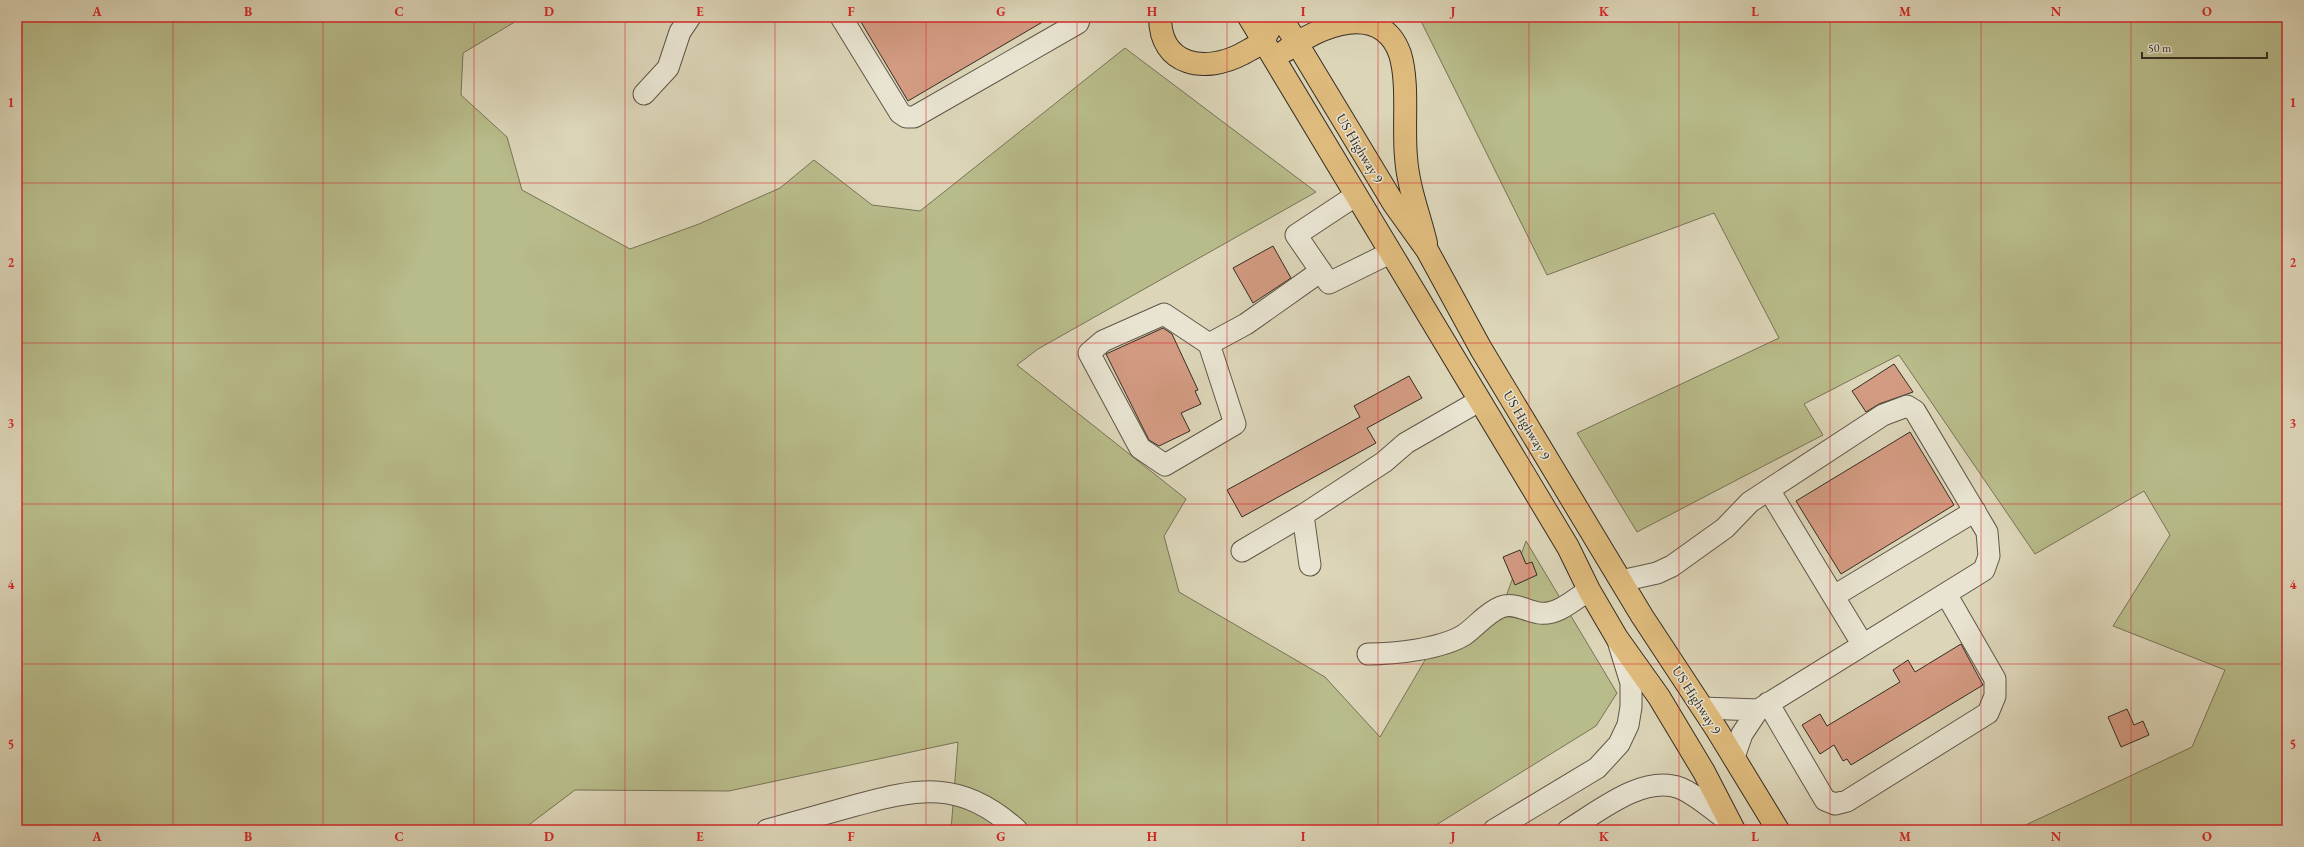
<svg xmlns="http://www.w3.org/2000/svg" width="2304" height="847" font-family="'EB Garamond',serif">
<style>
.green{fill:#b8bb8a;stroke:#777457}
.building{fill:#d39b82;stroke:#362d24}
.lines{fill:none;stroke-linecap:round;stroke-linejoin:round}
.minor-casing{stroke:#605749;stroke-width:23}
.highway-casing{stroke:#362d24;stroke-width:24}
.minor{stroke:#e8e4d1;stroke-width:21}
.highway{stroke:#deba7c;stroke-width:22}
.grid{fill:none;stroke:#d62828;stroke-width:1;stroke-opacity:0.55}
.labels{text-anchor:middle;stroke-width:3;stroke-linejoin:round;paint-order:stroke}
.street-label{font-size:14px;fill:#362d24;stroke:#e8e4d1}
.neatline{fill:none;stroke:#d62828;stroke-width:1.5}
.grid-label{font-size:13px;text-anchor:middle;font-weight:bold;fill:#d62828}
</style>
<rect width="100%" height="100%" fill="#dcd5b8"/>
<filter id="stains"><feTurbulence type="fractalNoise" baseFrequency=".005" numOctaves="4"/><feColorMatrix values="0 0 0 0 .2 0 0 0 0 .09 0 0 0 0 .02 0 0 0 .5 -.17"/></filter>
<radialGradient id="worn" r=".72"><stop offset=".6" stop-color="#630" stop-opacity="0"/><stop offset="1" stop-color="#630" stop-opacity=".3"/></radialGradient>
<path class="green" d="M17,17H523L463,53L461,95L507,137L522,190L630,249L699,224L780,188L814,160L872,205L920,211L1125,48L1316,192L1038,349L1017,365L1186,499L1164,536L1179,592L1325,677L1380,737L1435,643L1503,605L1526,541L1617,693L1596,726L1428,830H951L958,742L729,791L575,790L522,830H17Z
M1419,17H2287V830H2015L2192,747L2225,670L2113,626L2170,535L2144,491L2035,554L1899,355L1804,404L1823,435L1637,532L1577,433L1779,338L1714,213L1547,275Z"/>
<path class="building" d="M858,17H1051L908,101Z
M1273,246L1291,278L1253,303L1233,268Z
M1163,328L1172,334L1198,390L1195,391L1201,404L1181,413L1190,431L1159,446L1149,440L1106,354Z
M1894,364L1913,392L1879,404L1866,412L1852,391Z
M1409,376L1422,398L1367,428L1376,443L1242,517L1227,490L1360,417L1354,406Z
M1910,432L1954,505L1841,574L1796,501Z
M1520,550L1526,564L1532,562L1537,575L1515,585L1503,557Z
M1961,644L1983,685L1851,765L1847,759L1843,761L1834,745L1820,754L1802,725L1820,714L1827,726L1900,682L1893,670L1908,660L1915,672Z
M2127,709L2134,725L2143,721L2149,735L2121,747L2108,717Z"/>
<g class="lines">
<defs>
<path id="minor" d="M841,17L900,113L906,117H914L1078,23L1080,17
M644,94L668,68L680,32L690,17
M1355,196L1296,235L1329,283L1390,253
M1209,344L1164,314L1103,341L1089,353L1140,448L1165,465L1235,424L1209,344L1246,324L1321,271
M1769,490L1863,645
M1303,515L1310,565
M1242,551L1303,515L1384,462L1406,443L1479,401
M1621,581L1657,573L1672,566L1725,528L1750,502L1883,415L1907,406L1915,411L1987,532L1989,556L1984,570L1758,710L1742,734L1734,757
M1834,596L1975,511
M1368,654C1395,654 1441,649 1464,635C1477,626 1486,613 1501,607C1514,602 1526,611 1539,613C1557,616 1575,599 1589,590
M1768,703L1825,800L1835,804L1847,801L1988,713L1995,696V679L1946,594
M1703,708L1758,710
M767,830C796,822 824,814 853,806C919,788 961,779 1017,830
M1494,830L1597,768L1619,744L1628,725L1631,707V683L1619,644
M1568,830C1598,812 1643,774 1680,788C1697,795 1713,810 1728,821"/>
<path id="highway" d="M1160,17C1160,67 1206,73 1242,54C1256,46 1262,45 1269,30
M1249,17L1568,547L1589,590L1617,638L1659,697L1704,772L1734,830
M1281,17L1394,204L1427,250L1481,349L1642,616L1717,730L1778,830
M1285,51C1319,26 1381,0 1400,54C1409,83 1403,126 1406,157C1408,187 1419,214 1426,243"/>
</defs>
<use href="#minor" class="minor-casing"/>
<use href="#highway" class="highway-casing"/>
<use href="#minor" class="minor"/>
<use href="#highway" class="highway"/>
</g>
<path class="grid" d="M173,17V830M323,17V830M474,17V830M625,17V830M775,17V830M926,17V830M1077,17V830M1227,17V830M1378,17V830M1529,17V830M1679,17V830M1830,17V830M1981,17V830M2131,17V830M17,183H2287M17,343H2287M17,504H2287M17,664H2287"/>
<g class="labels">
<g class="street-label">
<text transform="translate(1360 148) rotate(59)" y="5">US Highway 9</text>
<text transform="translate(1527 425) rotate(59)" y="5">US Highway 9</text>
<text transform="translate(1697 700) rotate(57)" y="5">US Highway 9</text>
</g>
</g>
<rect width="2304" height="847" fill="none" stroke="#dcd5b8" stroke-width="44"/>
<path d="M2142 52v6h125v-6" fill="none" stroke="#362d24" stroke-width="2"/>
<text x="2148" y="52" font-size="12" fill="#362d24" stroke="#e8e4d1" stroke-width="3" paint-order="stroke">50 m</text>
<rect x="22" y="22" width="2260" height="803" class="neatline"/>
<g class="grid-label">
<text x="97" y="16">A</text>
<text x="248" y="16">B</text>
<text x="399" y="16">C</text>
<text x="549" y="16">D</text>
<text x="700" y="16">E</text>
<text x="851" y="16">F</text>
<text x="1001" y="16">G</text>
<text x="1152" y="16">H</text>
<text x="1303" y="16">I</text>
<text x="1453" y="16">J</text>
<text x="1604" y="16">K</text>
<text x="1755" y="16">L</text>
<text x="1905" y="16">M</text>
<text x="2056" y="16">N</text>
<text x="2207" y="16">O</text>
<text x="11" y="107">1</text>
<text x="2293" y="107">1</text>
<text x="11" y="267">2</text>
<text x="2293" y="267">2</text>
<text x="11" y="428">3</text>
<text x="2293" y="428">3</text>
<text x="11" y="589">4</text>
<text x="2293" y="589">4</text>
<text x="11" y="749">5</text>
<text x="2293" y="749">5</text>
<text x="97" y="841">A</text>
<text x="248" y="841">B</text>
<text x="399" y="841">C</text>
<text x="549" y="841">D</text>
<text x="700" y="841">E</text>
<text x="851" y="841">F</text>
<text x="1001" y="841">G</text>
<text x="1152" y="841">H</text>
<text x="1303" y="841">I</text>
<text x="1453" y="841">J</text>
<text x="1604" y="841">K</text>
<text x="1755" y="841">L</text>
<text x="1905" y="841">M</text>
<text x="2056" y="841">N</text>
<text x="2207" y="841">O</text>
</g>
<rect width="100%" height="100%" filter="url(#stains)"/>
<rect width="100%" height="100%" fill="url(#worn)"/>
</svg>
